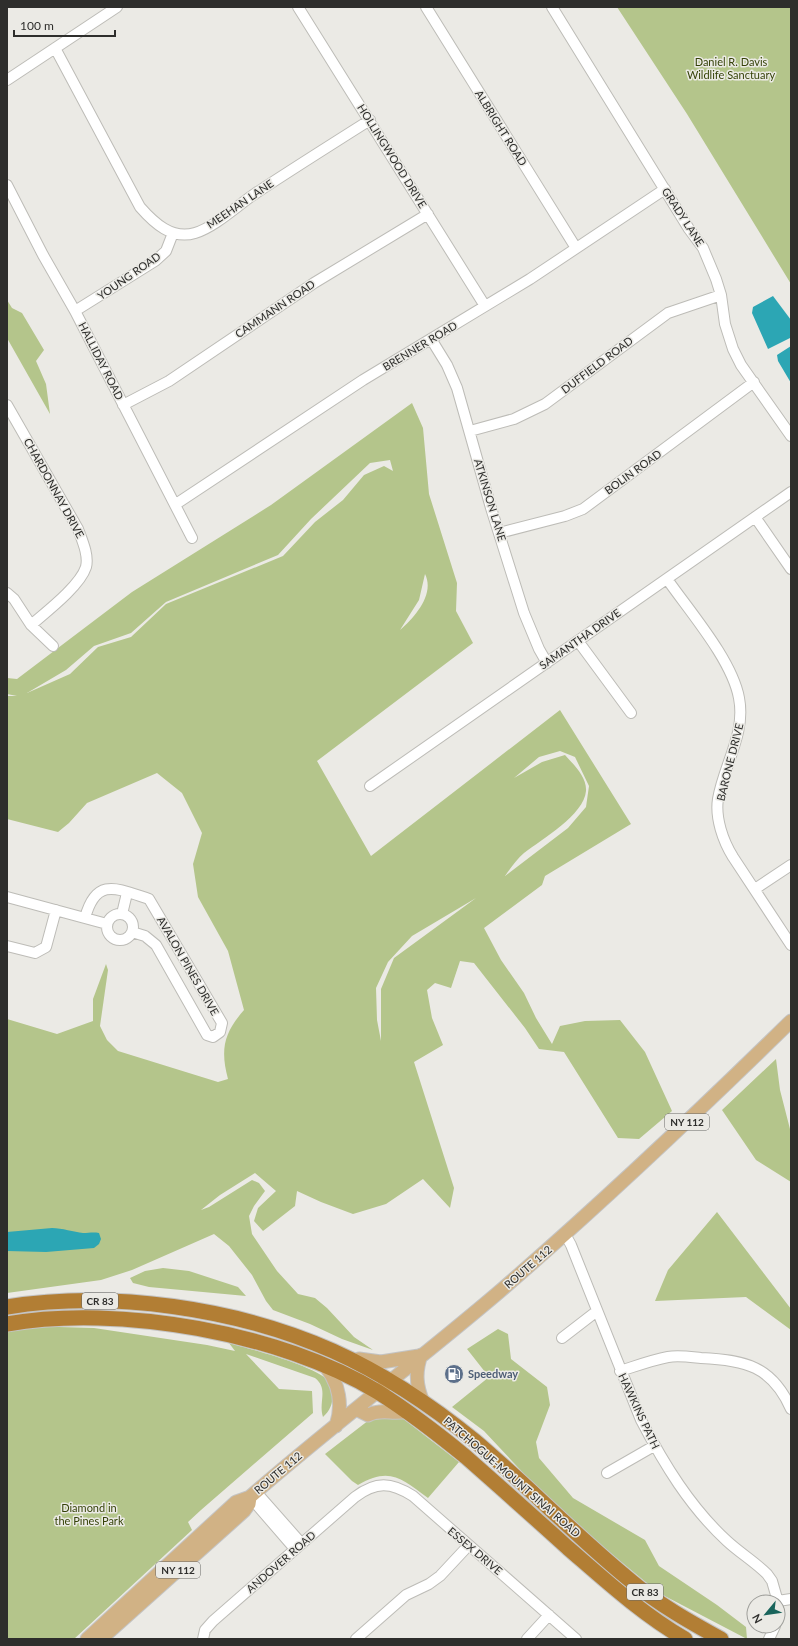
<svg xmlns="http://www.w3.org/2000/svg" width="798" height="1646" font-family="Lato,sans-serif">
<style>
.green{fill:#b4c58b;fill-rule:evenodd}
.water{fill:#2ca6b4}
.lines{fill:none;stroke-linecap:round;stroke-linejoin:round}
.minor-casing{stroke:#bdbcb7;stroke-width:12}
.major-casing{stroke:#c4c4c4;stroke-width:15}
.highway-casing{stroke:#c4c4c4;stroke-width:17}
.minor{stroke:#fff;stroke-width:10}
.major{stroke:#d1b285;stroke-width:13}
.highway{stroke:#b27e34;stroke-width:15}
.labels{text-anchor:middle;stroke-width:3;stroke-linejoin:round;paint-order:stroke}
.shield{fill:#ebeae5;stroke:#676664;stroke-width:1}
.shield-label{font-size:10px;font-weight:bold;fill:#2e2e2c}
.park-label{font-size:11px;fill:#354208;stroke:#ebeae5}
.street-label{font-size:11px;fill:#2e2e2c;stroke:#ebeae5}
.service-label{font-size:11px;font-weight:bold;fill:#4e5e75;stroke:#ebeae5;text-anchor:start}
</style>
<rect width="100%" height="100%" fill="#ebeae5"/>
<path class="green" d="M617,7H791V284L687,114Z
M7,300L12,308L22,313L44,350L36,361L46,384L50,414L7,338Z
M412,403L423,428L429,494L457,583L456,611L473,643L317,761L371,856L560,710L631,824L545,876L542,885L484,928L501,960L524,993L536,1018L552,1044L560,1026L585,1021L620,1020L645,1052L672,1111L639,1139L618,1138L564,1052L539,1049L525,1028L474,963L460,961L451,988L435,983L427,990L432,1018L443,1045L414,1062L454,1188L450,1208L423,1179L386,1204L353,1214L321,1202L297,1191L295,1206L263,1231L254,1221L258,1208L276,1191L255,1173L220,1195L201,1210L209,1207L252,1180L259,1183L265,1191L254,1206L249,1216L252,1234L277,1271L298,1294L315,1298L327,1308L354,1337L373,1350L342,1339L310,1324L273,1310L266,1301L252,1275L229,1246L214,1234L132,1270L101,1280L7,1293V1019L57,1034L93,1021V999L106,964L108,970L100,1026L107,1040L118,1051L218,1082L228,1079C220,1049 224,1033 244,1010L228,951L198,897L193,864L202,833L182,793L157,773L87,803L69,823L58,832L7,819V696H17L7,694V678L17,679L132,592L271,505ZM390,460L393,471L384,466L364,475L343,500L315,522L283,556L166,604L131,637L98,647L70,674L27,693L66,670L94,646L131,633L166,602L278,555L311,519L370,463ZM425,574C435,594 415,617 400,630L419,600ZM560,751L575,757L589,786L586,807L568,828L505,876C510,869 517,859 524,853C542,839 584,815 586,791C587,777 574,765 565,755L542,762L514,778L539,757ZM476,898L394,958L381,989V1041L377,1020L376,988L388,962L412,936Z
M776,1059L780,1090L791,1133V1182L756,1160L722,1110Z
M717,1212L791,1309V1330L746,1297L655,1301L668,1270Z
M163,1268L189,1271L238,1287L246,1296L149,1287L133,1283L130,1278L145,1271Z
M24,1326L94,1328L207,1345L235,1351L229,1343C253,1350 314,1365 330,1382C333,1396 335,1406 323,1417C318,1402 329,1389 315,1378L246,1354L279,1389L312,1391L313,1413L201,1510L188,1522L192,1530L74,1639H7V1331Z
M498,1329L508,1334L511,1359L547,1387L550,1405L536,1442L539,1458L573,1498L645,1540L659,1566L717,1605L746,1627L747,1639L659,1593L557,1509L484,1431L452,1407L489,1377L467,1349Z
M401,1417L459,1462L428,1498C402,1479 390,1466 358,1485L352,1481L325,1454L369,1420Z"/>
<path class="water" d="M773,296L791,320V340L790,338L768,349L752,313L753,307Z
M791,346V383L778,361L777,355Z
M52,1228C62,1228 74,1232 83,1233C89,1233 93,1232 99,1233L101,1239L99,1244L94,1248L46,1252L7,1251V1232Z"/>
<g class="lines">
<defs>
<path id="minor" d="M298,7L485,306
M426,7L576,248
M552,7L689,229L703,248L716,279L721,295L725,324L733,349L741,365L791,436
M55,48L140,207C154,223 172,240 195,233C215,227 238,205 256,193C294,168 332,144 370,120
M7,80L117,7
M7,185L43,255L75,311L192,538
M75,311L155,261L166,251L173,233
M431,339L447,365L457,388L491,508L524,613L539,649L547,663
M7,405L78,529C82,540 89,555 86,567C80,586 46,612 31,625
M123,405L169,381L314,283L428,214
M470,431L514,419L545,404L668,313L721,295
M176,504L363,380L530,279L665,189
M755,517L791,569
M499,533L565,516L583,509L754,382
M667,579C690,612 732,660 739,698C746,734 724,764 718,799C715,818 723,841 733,857L791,945
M7,593L14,599L31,625L53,646
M578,641L631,713
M370,786L791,492
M755,889L791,865
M7,897L107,924
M107 927a13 13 0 1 1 26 0a13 13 0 1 1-26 0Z
M122,914L127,893
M85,918C96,877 116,888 149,899L222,1023L220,1032L213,1037L207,1035L156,945L145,936L132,932
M7,946L35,953L46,947L56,910
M565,1234L571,1245L641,1420C664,1464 690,1507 727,1541C740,1553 755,1562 767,1574L772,1581L778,1602
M562,1338L597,1311
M620,1371C636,1366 652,1360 668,1357C678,1355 691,1357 701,1358C745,1360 772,1366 791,1409
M607,1473L654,1446
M256,1492L301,1543
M250,1497L295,1549
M778,1601L791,1599
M778,1606V1616
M203,1639L205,1630L213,1621L355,1497C376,1481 391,1482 413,1496L576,1639
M356,1639L406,1595L429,1584L440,1576L468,1546
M527,1639L549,1615
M769,1639L775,1626"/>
<path id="major" d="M421,1355C415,1372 416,1386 423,1402
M354,1362L359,1359L381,1362L419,1356
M326,1367C339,1384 343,1405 336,1426
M356,1409L368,1415C382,1408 393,1415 406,1411
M87,1639L236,1502L250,1497C331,1426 417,1362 499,1292C600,1205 696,1114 791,1021
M101,1639L244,1511L249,1504L250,1497"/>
<path id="highway" d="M7,1307C112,1290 236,1308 333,1351C384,1374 432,1406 475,1441C528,1486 577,1537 631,1581C658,1604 690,1622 721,1639
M7,1324C118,1304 281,1333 378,1392C408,1411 438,1434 466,1457C500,1487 534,1517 568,1548C605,1580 642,1614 685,1639"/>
</defs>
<use href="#minor" class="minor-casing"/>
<use href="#major" class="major-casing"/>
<use href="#highway" class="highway-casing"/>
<use href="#minor" class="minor"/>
<use href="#major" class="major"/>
<use href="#highway" class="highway"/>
</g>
<defs>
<symbol id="fuel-disc" viewBox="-11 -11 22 22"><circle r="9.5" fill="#5c6f8a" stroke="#ebeae5"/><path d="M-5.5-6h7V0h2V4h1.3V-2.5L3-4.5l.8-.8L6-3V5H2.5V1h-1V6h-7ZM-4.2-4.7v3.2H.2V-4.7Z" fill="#fff"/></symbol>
</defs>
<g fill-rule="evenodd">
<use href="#fuel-disc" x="443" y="1363" width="22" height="22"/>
</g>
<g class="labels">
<g class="shield">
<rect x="665" y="1114" width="44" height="16" rx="3"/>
<rect x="82" y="1293" width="36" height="16" rx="3"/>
<rect x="156" y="1562" width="44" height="16" rx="3"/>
<rect x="627" y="1584" width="36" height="16" rx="3"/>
</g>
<g class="shield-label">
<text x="687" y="1126">NY 112</text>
<text x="100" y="1305">CR 83</text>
<text x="178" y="1574">NY 112</text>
<text x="645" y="1596">CR 83</text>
</g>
<g class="park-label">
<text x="731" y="66">Daniel R. Davis<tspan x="731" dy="13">Wildlife Sanctuary</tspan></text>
<text x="89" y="1512">Diamond in<tspan x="89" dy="13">the Pines Park</tspan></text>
</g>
<g class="street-label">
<text transform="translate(501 128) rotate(58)" y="4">ALBRIGHT ROAD</text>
<text transform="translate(392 156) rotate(58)" y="4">HOLLINGWOOD DRIVE</text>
<text transform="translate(240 204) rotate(-34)" y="4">MEEHAN LANE</text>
<text transform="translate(683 217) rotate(57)" y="4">GRADY LANE</text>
<text transform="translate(129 276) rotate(-35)" y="4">YOUNG ROAD</text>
<text transform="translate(275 309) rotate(-34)" y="4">CAMMANN ROAD</text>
<text transform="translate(420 346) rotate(-31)" y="4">BRENNER ROAD</text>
<text transform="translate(101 361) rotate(63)" y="4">HALLIDAY ROAD</text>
<text transform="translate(597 365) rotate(-37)" y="4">DUFFIELD ROAD</text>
<text transform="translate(633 472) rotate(-36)" y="4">BOLIN ROAD</text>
<text transform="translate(54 488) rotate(61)" y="4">CHARDONNAY DRIVE</text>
<text transform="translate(490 500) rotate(73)" y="4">ATKINSON LANE</text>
<text transform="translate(580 639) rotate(-35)" y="4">SAMANTHA DRIVE</text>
<text transform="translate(730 762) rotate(-76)" y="4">BARONE DRIVE</text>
<text transform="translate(188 966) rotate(60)" y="4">AVALON PINES DRIVE</text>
<text transform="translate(528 1267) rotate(-41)" y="4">ROUTE 112</text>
<text transform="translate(639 1411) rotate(65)" y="4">HAWKINS PATH</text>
<text transform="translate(278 1473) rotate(-40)" y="4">ROUTE 112</text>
<text transform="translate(512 1477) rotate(41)" y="4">PATCHOGUE-MOUNT SINAI ROAD</text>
<text transform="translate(475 1551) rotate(40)" y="4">ESSEX DRIVE</text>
<text transform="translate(281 1562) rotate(-41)" y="4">ANDOVER ROAD</text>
</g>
<g class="service-label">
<text x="468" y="1378">Speedway</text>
</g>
</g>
<rect width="798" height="1646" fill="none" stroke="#2e2e2c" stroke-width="16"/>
<g transform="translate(766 1614) rotate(241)"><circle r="19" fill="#ebeae5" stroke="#9f9f9b"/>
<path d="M0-3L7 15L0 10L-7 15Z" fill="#19645b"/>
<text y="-6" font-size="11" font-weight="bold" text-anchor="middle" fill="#2e2e2c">N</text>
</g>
<path d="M14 30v6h101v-6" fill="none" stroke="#2e2e2c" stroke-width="2"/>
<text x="20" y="30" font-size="12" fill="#2e2e2c" stroke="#ebeae5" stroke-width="3" paint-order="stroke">100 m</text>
</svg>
